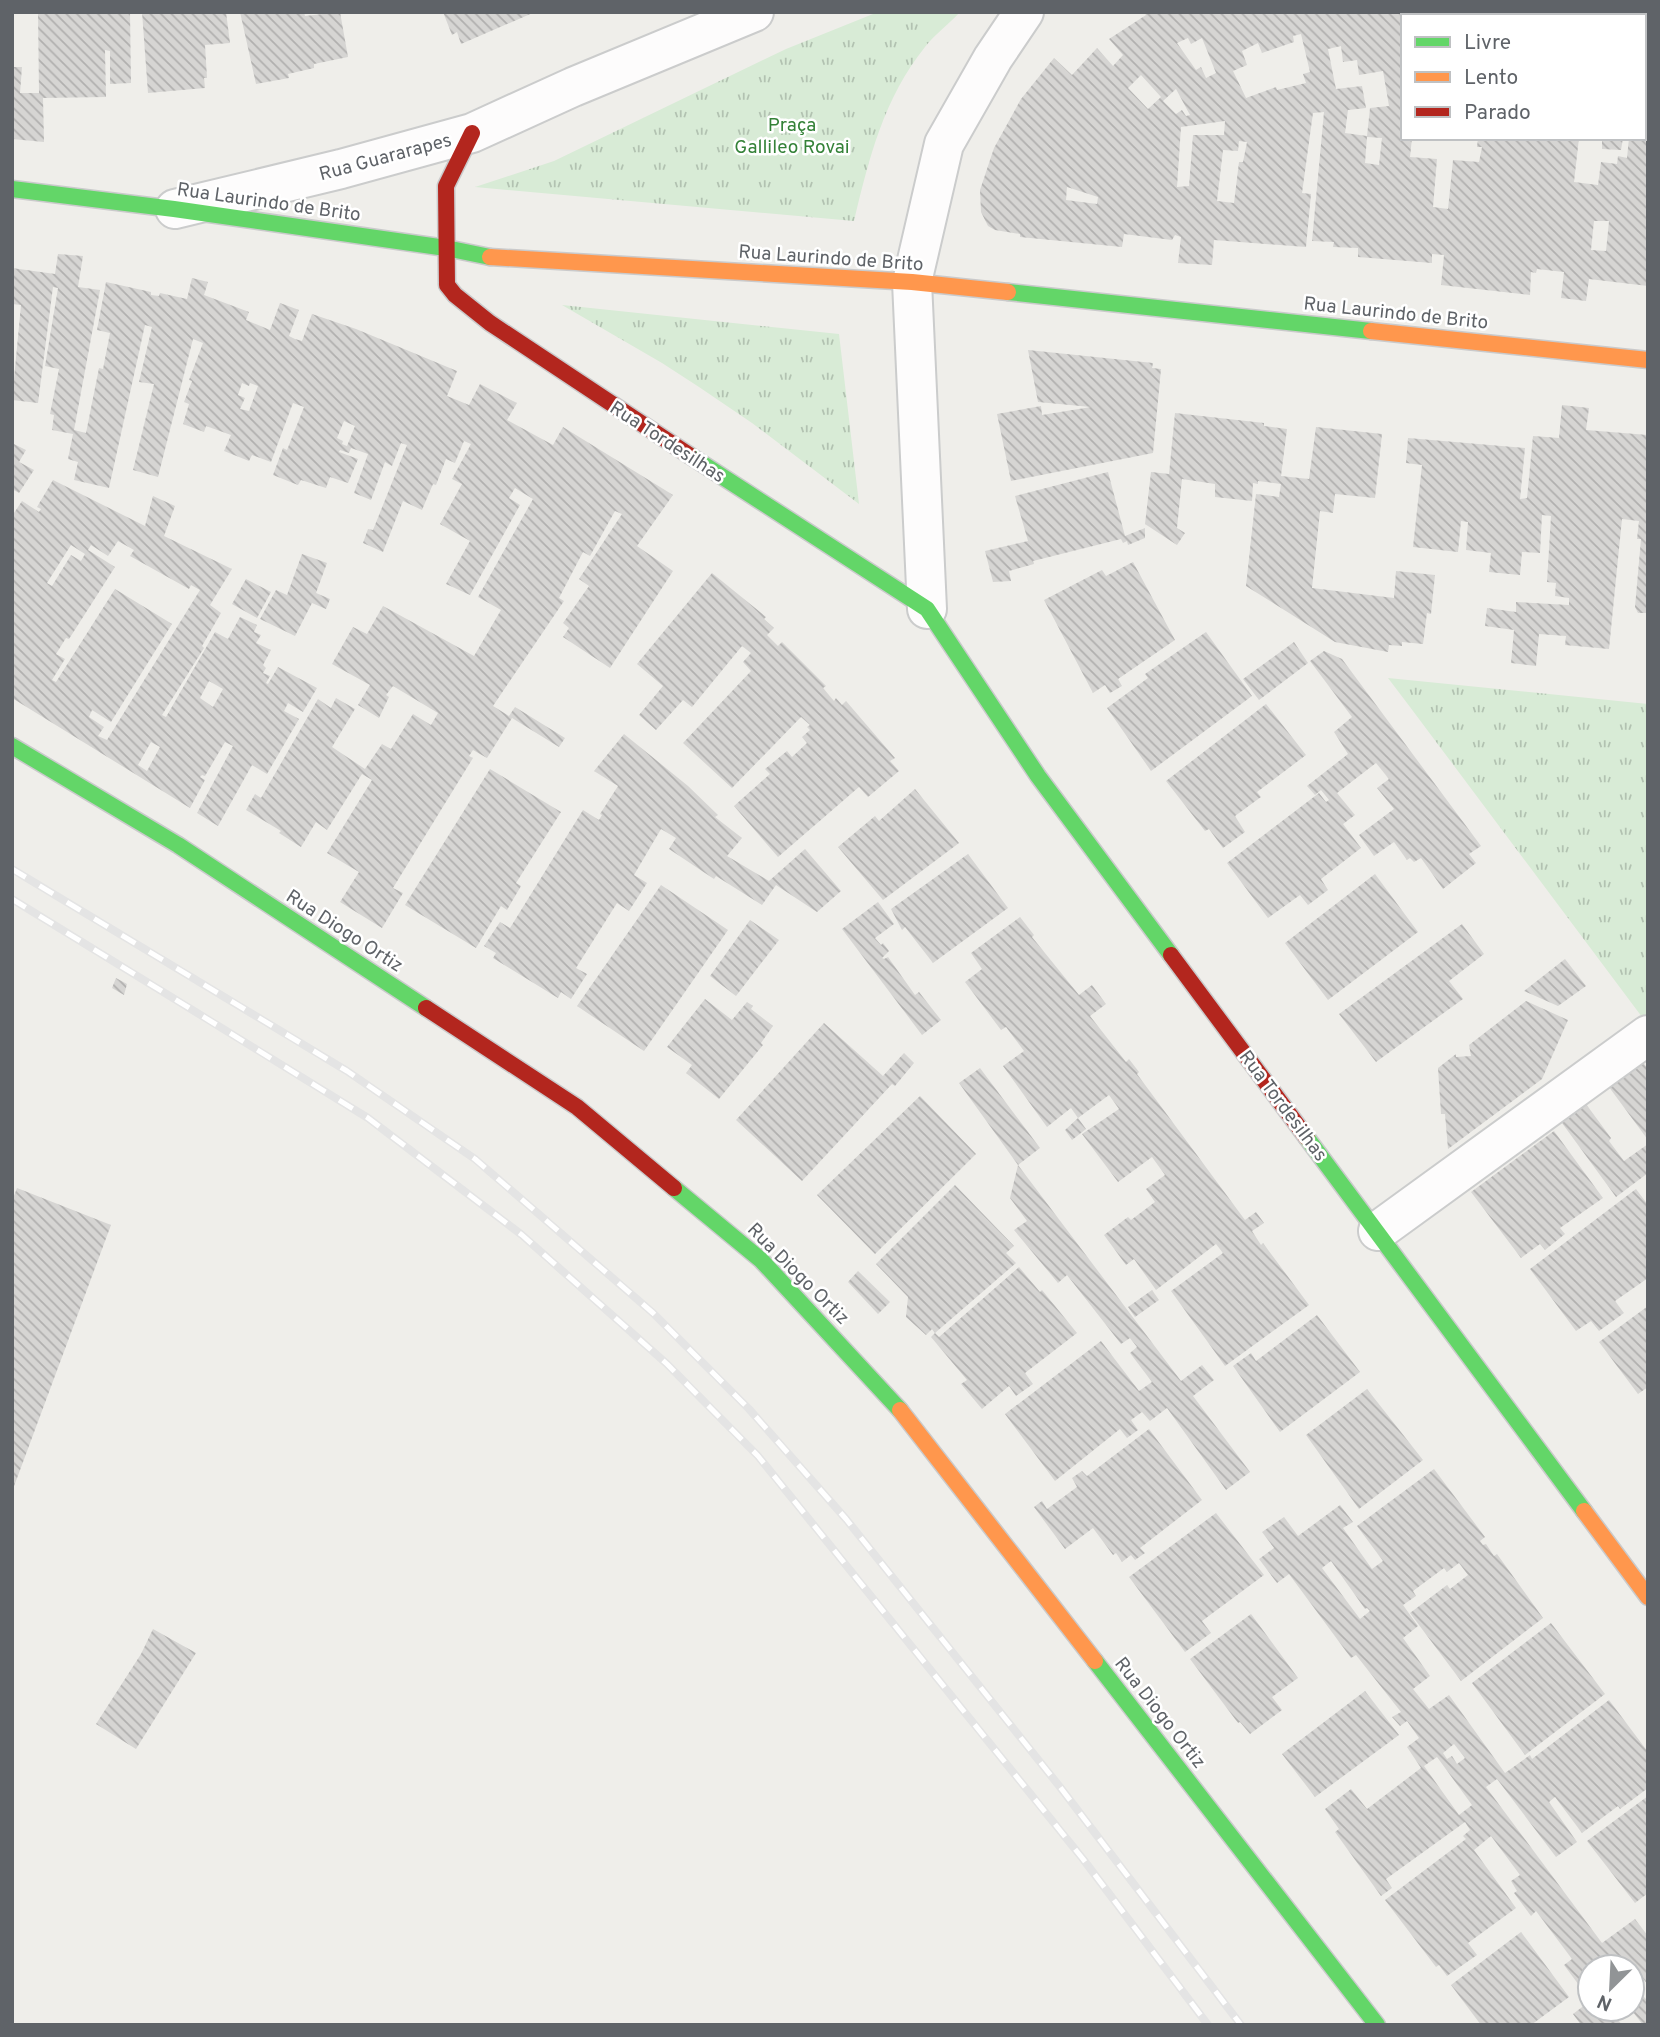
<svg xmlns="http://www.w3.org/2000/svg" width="1660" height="2037" font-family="Overpass,sans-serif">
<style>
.park{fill:url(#park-tufts)}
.building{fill:url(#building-back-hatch);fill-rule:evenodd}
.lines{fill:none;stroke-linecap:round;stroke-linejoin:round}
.street-casing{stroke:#cbcccc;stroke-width:42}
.fast-casing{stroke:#cacacb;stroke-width:19}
.slow-casing{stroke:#cacacb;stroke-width:19}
.jam-casing{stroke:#cacacb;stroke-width:19}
.street{stroke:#fdfcfc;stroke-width:38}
.fast{stroke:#63d668;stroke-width:16}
.slow{stroke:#ff974d;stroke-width:16}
.jam{stroke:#b3261e;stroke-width:16}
.rail-casing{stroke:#e4e4e4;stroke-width:8}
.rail{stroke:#fff;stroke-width:5;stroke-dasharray:16;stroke-linecap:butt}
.labels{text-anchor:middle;stroke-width:5;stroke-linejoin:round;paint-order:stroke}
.park-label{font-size:19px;fill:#348238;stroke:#fff}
.street-label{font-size:19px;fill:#5f6368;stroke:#fff}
</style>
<defs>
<pattern id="park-tufts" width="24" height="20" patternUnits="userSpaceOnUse" patternTransform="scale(1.75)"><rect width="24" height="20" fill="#d8ebd6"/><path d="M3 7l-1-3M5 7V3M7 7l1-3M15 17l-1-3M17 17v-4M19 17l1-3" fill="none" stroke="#b2c2b1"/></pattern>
<pattern id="building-back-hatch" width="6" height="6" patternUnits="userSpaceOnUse" patternTransform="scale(1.75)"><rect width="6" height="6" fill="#d6d5d3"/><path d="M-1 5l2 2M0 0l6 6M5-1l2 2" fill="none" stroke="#b1b0af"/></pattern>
</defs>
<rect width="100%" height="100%" fill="#efeeea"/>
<path class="park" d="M878,12H960C949,24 935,34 925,47C884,98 869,158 854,221L475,187L554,161L786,49Z
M562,305L839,334L859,504L752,423L699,387L662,363Z
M1388,678L1648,704V1025L1410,707Z"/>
<path class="building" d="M38,12H130L131,83L110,84V51L105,50L106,97L43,98L44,142L12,139L13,67H22L20,93H39Z
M142,12H226L230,43L205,45L207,78H204L205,88L148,93Z
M240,12H304L305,16L340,12L348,57L314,64V68L288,74L289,78L256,84Z
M443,12H535L461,44L457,32L452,35Z
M1144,12H1442V16H1403V138H1412L1410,157L1437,159L1433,207L1448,209L1453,160L1479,162L1482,147H1477L1478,138H1579L1574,182L1598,185L1601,162L1617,164L1618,156L1627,158L1629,138H1644V55L1648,54V286L1589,279L1586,301L1561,298L1564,272L1537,269L1536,273L1531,272L1530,295L1441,285L1444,255L1432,254V263L1358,257V248L1333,247L1334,242L1312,241L1324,112L1313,113L1302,193L1311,194L1306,247L1214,240L1212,265L1178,263L1181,237L1175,235L1172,240L1124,234L1122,247L1020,237V234L995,230L988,226L981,212L980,190L994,148L1021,99L1054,58L1072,75L1097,48L1113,66L1123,55L1109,39L1146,15ZM1301,34L1310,72L1303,74L1306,83L1277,90L1276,87L1246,98L1233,71L1247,65L1242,51L1258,43L1262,53L1294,42L1293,36ZM1188,38L1191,44L1202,38L1216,73L1206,78L1201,67L1196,70L1177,43ZM1341,46L1343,62L1357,60L1359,75L1383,71L1389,106L1370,108L1367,136L1345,133L1348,110L1366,108L1362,86L1336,89L1328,49ZM1141,75L1161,97L1148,109L1128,88ZM1176,89L1190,115L1186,116L1182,110L1176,114L1163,101ZM1225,121L1224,135H1193L1189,186L1177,187L1181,127ZM1367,137L1382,138L1379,165L1365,163ZM1239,141L1247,142L1243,162H1239L1234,203L1217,201L1223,150L1238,151ZM1067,187L1098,197L1097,204L1066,200ZM1594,221H1609L1606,251L1591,250Z
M1481,12H1526L1527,16H1482Z
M1540,12H1589V13L1580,16H1541Z
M1602,138H1623L1621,150L1602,149Z
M58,254L83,256L78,287L100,290L74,430L86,433L99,368L103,369L110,333L97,330L106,282L151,292V295L159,296L160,293L187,299L192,278L208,282L204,295L249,312L246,320L270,330L280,303L299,310L289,336L295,339L302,341L312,314L356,329L457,371L447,396L469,405L480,384L517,403L507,420L553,445L563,427L673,495L637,546L673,571L610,668L563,637L569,628L563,623L589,586L579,579L622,514L615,511L590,556L583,552L559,598L564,601L493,706L509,716L515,707L565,738L559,747L512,718L487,758L473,750L469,756L473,758L393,888L403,893L382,928L340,902L359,872L327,853L372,780L362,774L327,830L316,822L301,847L279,833L281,831L246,810L255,794L261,798L318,699L331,708L336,698L355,709L332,747L365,769L382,744L391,749L413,714L431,725L438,713L393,686L386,695L389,697L379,718L358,705L370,685L332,664L353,627L367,634L383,606L474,656L501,610L478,597L533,499L515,488L509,498L520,505L470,595L446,584L470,541L440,524L462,484L452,479L471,444L464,441L455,463L446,459L436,485L433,484L422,510L403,501L383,552L363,543L368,529L373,530L407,445L401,443L392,466L385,462L371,500L354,493L368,454L351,448L349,453L340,450L339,452L358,459L348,483L330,477L326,488L301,480L298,485L273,475L283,448L287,450L304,407L293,403L271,462L252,455L249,461L224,451L231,435L206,426L204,432L183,424L189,404L184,402L192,381L189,380L203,343L193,339L158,477L133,470L154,384L139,382L152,327L145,325L109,488L74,480L78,462L68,459L73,434L52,430L54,415L50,414L59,369L45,366L58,288L53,287L38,403L12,400L21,305L12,304V268L55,274ZM242,383L249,386L250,383L258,386L249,411L240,409L245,398L238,395ZM344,421L355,426L347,446L342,444L343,441L337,438Z
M1028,350L1153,363L1152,368L1161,369L1153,453L1011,481L997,414L1041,406L1042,415L1091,407L1038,402Z
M1562,405L1589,408L1586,430L1648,435V613H1638L1635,607L1641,539H1637L1639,521L1622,519L1609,649L1565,645L1566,636L1539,634L1536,666L1511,663L1514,630L1485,626L1487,608L1516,612V602L1569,605V598L1555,596L1556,583L1547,582L1551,516L1542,515L1540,553L1522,552L1520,575L1489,572L1491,553L1466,550L1468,522L1461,521L1458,552L1413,547L1422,465L1406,463L1408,438L1525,448L1520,499L1527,498L1533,436L1559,438Z
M1175,413L1264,423V426L1287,429L1281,476L1309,479L1316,427L1382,434L1375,498L1335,494L1333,513L1320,511L1312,588L1394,598L1396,571L1435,575L1431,614L1427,613L1423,644L1402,642V646L1389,645L1388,652L1335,642L1246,586L1256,494L1279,497L1281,484L1258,481V484L1253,483L1252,501L1215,497V484L1182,479L1177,528L1185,533L1177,545L1145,524L1151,472L1169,474Z
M12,443L26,450L19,462L34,470L19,493L12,489Z
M1108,472L1125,536L1145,528V538L1128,545L1127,541L1123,543L1121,539L1033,561L1034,564L1009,571L1011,581L993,582L985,551L1028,541L1015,496Z
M53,480L145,526L153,496L175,506L164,536L232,569L210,605L221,613L202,646L204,648L162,715L166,717L215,632L228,639L240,617L257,625L254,632L261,635L256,643L271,650L263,665L266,668L263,673L270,676L266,683L268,684L278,667L317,688L303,712L288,703L284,711L299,719L267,774L252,765L218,826L197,813L233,746L225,742L205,776L202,775L200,777L205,780L190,808L12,698V516L22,501L39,512L41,509L37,507ZM118,541L134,550L130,556L189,589L191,585L200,590L107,740L98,736L104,727L89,717L92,710L111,722L172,624L115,589L56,682L52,680L65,659L56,654L66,638L69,639L115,567L88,550L91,545L108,556ZM71,545L85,554L81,561L71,555L52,586L47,583ZM209,681L223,689L213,707L200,698ZM151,742L160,747L147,771L138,765Z
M302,554L327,563L316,593L330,599L326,609L312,603L295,636L260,619L276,590L287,595Z
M1133,562L1175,640L1118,679L1122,686L1110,693L1105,685L1093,693L1044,600L1102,570L1106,576Z
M712,573L766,617L764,619L774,628L767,635L778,646L782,642L826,686L823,688L834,701L836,698L842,705L846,701L895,758L890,761L899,771L868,797L859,787L778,857L734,806L770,774L765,769L787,751L792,757L807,743L802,737L810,730L807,727L810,725L801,717L732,788L683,743L751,671L743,662L751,653L742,646L692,707L683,700L656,730L639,715L663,686L637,664Z
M246,579L271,592L257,618L232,604Z
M1206,632L1252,696L1151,771L1107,708L1148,678L1145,674Z
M1294,642L1308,663L1259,700L1243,679Z
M1324,651L1342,659L1481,846L1469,854L1476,863L1443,889L1421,858L1414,862L1410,858L1407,860L1394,842L1374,856L1359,835L1394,809L1377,788L1389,779L1376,763L1337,793L1355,815L1343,824L1361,848L1321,879L1328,890L1308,905L1300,895L1268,918L1227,863L1319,793L1326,802L1329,800L1321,790L1315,795L1307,786L1348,754L1334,732L1352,717L1310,661Z
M1266,704L1306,755L1257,792L1261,797L1235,816L1245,832L1223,848L1209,829L1205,831L1166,781Z
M624,734L688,786L718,815L715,817L742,838L727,856L769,881L805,849L841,891L817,912L776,885L762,905L716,876L714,879L669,849L676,838L661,829L634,875L647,883L629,911L617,903L576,968L587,974L571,999L561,992L558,998L493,958L496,953L484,946L500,922L510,928L583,810L599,820L602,815L600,814L618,786L594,771Z
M490,769L561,812L516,883L521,886L507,910L501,906L476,948L405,905Z
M915,789L959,843L883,900L838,847L875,816L879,821Z
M968,854L1008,908L933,963L905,927L902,930L891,909Z
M1375,874L1418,932L1328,1000L1285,943Z
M661,885L728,930L644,1051L577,1006Z
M878,902L894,924L875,938L881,945L883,943L889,951L882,958L884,959L888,957L915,995L919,992L941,1020L922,1035L842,929Z
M1020,917L1034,935L1032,937L1079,995L1092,985L1106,1004L1090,1016L1126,1062L1129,1059L1139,1072L1137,1074L1245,1220L1256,1212L1264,1223L1252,1231L1261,1245L1263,1243L1309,1305L1225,1366L1171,1291L1223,1253L1216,1244L1156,1290L1134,1259L1126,1265L1104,1235L1128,1217L1131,1220L1155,1202L1146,1189L1165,1175L1152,1157L1118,1182L1082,1134L1119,1109L1109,1095L1078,1118L1071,1108L1047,1127L1003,1066L1024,1051L1006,1027L1001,1030L965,982L982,969L971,953Z
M750,920L779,940L736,996L710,976Z
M1462,924L1484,954L1449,981L1463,999L1376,1062L1339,1014Z
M1565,959L1586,986L1558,1006L1524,991Z
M116,978L127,984L124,995L112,988Z
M705,999L732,1020L747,1002L753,1006L751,1009L773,1026L761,1043L763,1045L719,1099L686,1073L692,1065L667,1047Z
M1526,1001L1568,1020L1542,1079L1448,1149L1445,1114H1441L1438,1068L1456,1054V1057L1471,1056L1469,1045Z
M824,1023L883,1076L904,1053L914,1063L895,1086L892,1084L802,1181L736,1120Z
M1639,1057L1648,1069V1140L1606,1083Z
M980,1068L1040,1148L1018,1165L959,1083Z
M920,1096L976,1154L875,1254L817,1195Z
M1583,1100L1611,1138L1609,1141L1624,1161L1648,1144V1173L1616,1197L1562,1123L1581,1109L1577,1104Z
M1078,1118L1086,1129L1072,1140L1065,1130Z
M1554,1131L1603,1198L1560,1228L1565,1234L1545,1250L1540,1244L1521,1258L1471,1192Z
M1018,1165L1181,1381L1202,1365L1214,1380L1193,1396L1250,1472L1226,1490L1167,1408L1150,1421L1142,1412L1131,1420L1138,1430L1127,1438L1120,1429L1055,1481L1005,1414L1101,1341L1139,1391L1152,1382L1130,1353L1137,1347L1130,1338L1121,1344L1067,1275L1058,1283L1014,1230L1027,1221L1010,1198Z
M955,1185L1014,1246L1006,1253L1016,1263L935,1333L939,1337L1019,1267L1040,1292L1042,1290L1077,1333L1025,1373L1033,1384L1016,1396L1009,1386L982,1409L961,1384L967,1380L931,1337L935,1333L932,1329L926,1335L906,1317L908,1297L876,1264Z
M17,1188L111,1225L13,1489L12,1201Z
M1636,1189L1648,1205V1278L1615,1301L1624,1313L1599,1331L1591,1321L1576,1331L1530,1269Z
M858,1271L890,1302L878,1314L848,1282Z
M1152,1290L1159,1300L1135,1317L1128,1307Z
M1648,1306V1387L1638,1394L1599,1342Z
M1317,1315L1360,1372L1280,1432L1233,1366L1251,1353L1256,1361Z
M1367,1389L1423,1460L1359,1509L1306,1435Z
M1149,1429L1202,1500L1140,1548L1145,1553L1135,1560L1131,1555L1122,1562L1116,1553L1113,1555L1093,1528L1065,1549L1034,1507L1042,1501L1047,1509L1077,1487L1072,1478L1082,1471L1087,1476Z
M1434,1469L1485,1537L1480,1541L1483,1545L1486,1544L1494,1556L1497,1554L1543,1618L1461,1681L1410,1613L1447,1585L1450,1589L1468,1575L1459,1563L1447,1572L1444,1568L1413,1591L1416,1596L1403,1605L1418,1626L1403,1638L1430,1676L1413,1689L1429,1709L1449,1695L1505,1773L1530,1755L1532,1759L1609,1700L1648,1752V1788L1620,1809L1618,1806L1582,1833L1555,1797L1549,1802L1577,1842L1556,1857L1497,1779L1486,1787L1602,1943L1635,1919L1648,1936V1985L1641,1976L1633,1982L1641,1992L1632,1999V1967H1590V2000L1564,1965L1572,1959L1536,1911L1531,1916L1514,1893L1517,1891L1511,1881L1520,1875L1491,1836L1474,1850L1516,1908L1468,1943L1477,1955L1447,1976L1439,1965L1436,1967L1385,1900L1466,1839L1463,1836L1470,1830L1465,1822L1386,1879L1392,1888L1381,1896L1335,1832L1339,1829L1325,1809L1351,1789L1367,1809L1421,1768L1407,1747L1419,1738L1407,1721L1400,1726L1392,1717L1401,1712L1356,1655L1351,1658L1289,1574L1277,1583L1259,1559L1274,1548L1262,1532L1284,1517L1298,1536L1340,1505L1353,1522L1343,1528L1372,1569L1383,1561L1357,1526ZM1331,1561L1365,1609L1367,1608L1370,1611L1360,1619L1322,1568ZM1454,1744L1465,1758L1457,1764L1452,1756L1447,1759L1443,1753ZM1437,1757L1472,1805L1459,1815L1424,1766Z
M1216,1513L1264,1575L1202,1621L1211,1633L1185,1652L1129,1577Z
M1251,1614L1298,1678L1272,1697L1282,1710L1250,1734L1240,1722L1238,1723L1190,1659Z
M1551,1623L1605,1694L1525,1755L1472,1683Z
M153,1629L196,1653L136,1749L96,1724L141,1654Z
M1365,1691L1399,1735L1315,1797L1282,1754Z
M1648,1796V1893L1635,1903L1587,1841Z
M1521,1932L1569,1997L1531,2025H1481L1451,1985Z
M1643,1996L1648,2001V2025H1643L1632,2011V2004Z
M1590,2001V2009H1610L1622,2025H1581L1573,2014Z"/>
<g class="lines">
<defs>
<path id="street" d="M175,209L341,169L472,133L573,87L754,12
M927,609L912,282L944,144L993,58L1024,12
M1378,1231L1648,1035"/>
<path id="fast" d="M12,189L174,209L446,248L490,257
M1008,292L1371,331
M689,455L927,609L1038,776L1171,955
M12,746L178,845L426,1008
M1307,1138L1584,1511
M674,1188L761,1260L900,1410
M1095,1661L1377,2025"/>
<path id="slow" d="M490,257L912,282L1008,292
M1371,331L1648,360
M900,1410L1095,1661
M1584,1511L1648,1597"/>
<path id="jam" d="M472,133L446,186L447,285L455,295L490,323L689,455
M1171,955L1307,1138
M426,1008L577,1107L674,1188"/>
</defs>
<use href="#street" class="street-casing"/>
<use href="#fast" class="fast-casing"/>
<use href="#slow" class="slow-casing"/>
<use href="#jam" class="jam-casing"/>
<use href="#street" class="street"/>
<use href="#fast" class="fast"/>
<use href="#slow" class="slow"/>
<use href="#jam" class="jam"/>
<defs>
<path id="rail" d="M12,869L347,1071L475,1159L653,1313L749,1409L846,1519L1060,1787L1241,2025
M12,899L368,1118L522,1235L667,1364L758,1456L1083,1859L1208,2025"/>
</defs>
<use href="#rail" class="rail-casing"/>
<use href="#rail" class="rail"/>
</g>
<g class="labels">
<g class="park-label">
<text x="792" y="131">Praça<tspan x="792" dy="22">Gallileo Rovai</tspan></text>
</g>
<g class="street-label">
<text transform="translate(385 156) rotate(-15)" y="7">Rua Guararapes</text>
<text transform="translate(269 201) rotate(8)" y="7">Rua Laurindo de Brito</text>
<text transform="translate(831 257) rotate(4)" y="7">Rua Laurindo de Brito</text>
<text transform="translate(1396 312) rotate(6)" y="7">Rua Laurindo de Brito</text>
<text transform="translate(668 441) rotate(33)" y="7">Rua Tordesilhas</text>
<text transform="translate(345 930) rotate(33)" y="7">Rua Diogo Ortiz</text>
<text transform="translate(1284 1105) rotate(53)" y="7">Rua Tordesilhas</text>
<text transform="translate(799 1273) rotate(45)" y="7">Rua Diogo Ortiz</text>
<text transform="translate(1161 1712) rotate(52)" y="7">Rua Diogo Ortiz</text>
</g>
</g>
<rect width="1660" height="2037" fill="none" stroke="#5f6368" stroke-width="28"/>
<rect x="1401" y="14" width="245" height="126" fill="#ffffff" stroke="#bfc1c3" stroke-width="2"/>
<rect x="1415" y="37" width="35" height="10" fill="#63d668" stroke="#bfc1c3" stroke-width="2"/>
<text x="1464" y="49" font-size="21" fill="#5f6368">Livre</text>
<rect x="1415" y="72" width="35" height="10" fill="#ff974d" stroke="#bfc1c3" stroke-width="2"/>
<text x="1464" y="84" font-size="21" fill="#5f6368">Lento</text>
<rect x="1415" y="107" width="35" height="10" fill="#b3261e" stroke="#bfc1c3" stroke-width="2"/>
<text x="1464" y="119" font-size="21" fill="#5f6368">Parado</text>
<g transform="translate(1611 1988) rotate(204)"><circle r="33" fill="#ffffff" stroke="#bfc1c3" stroke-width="2"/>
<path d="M0-5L12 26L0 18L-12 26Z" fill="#919496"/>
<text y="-10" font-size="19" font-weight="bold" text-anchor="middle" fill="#5f6368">N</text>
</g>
</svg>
